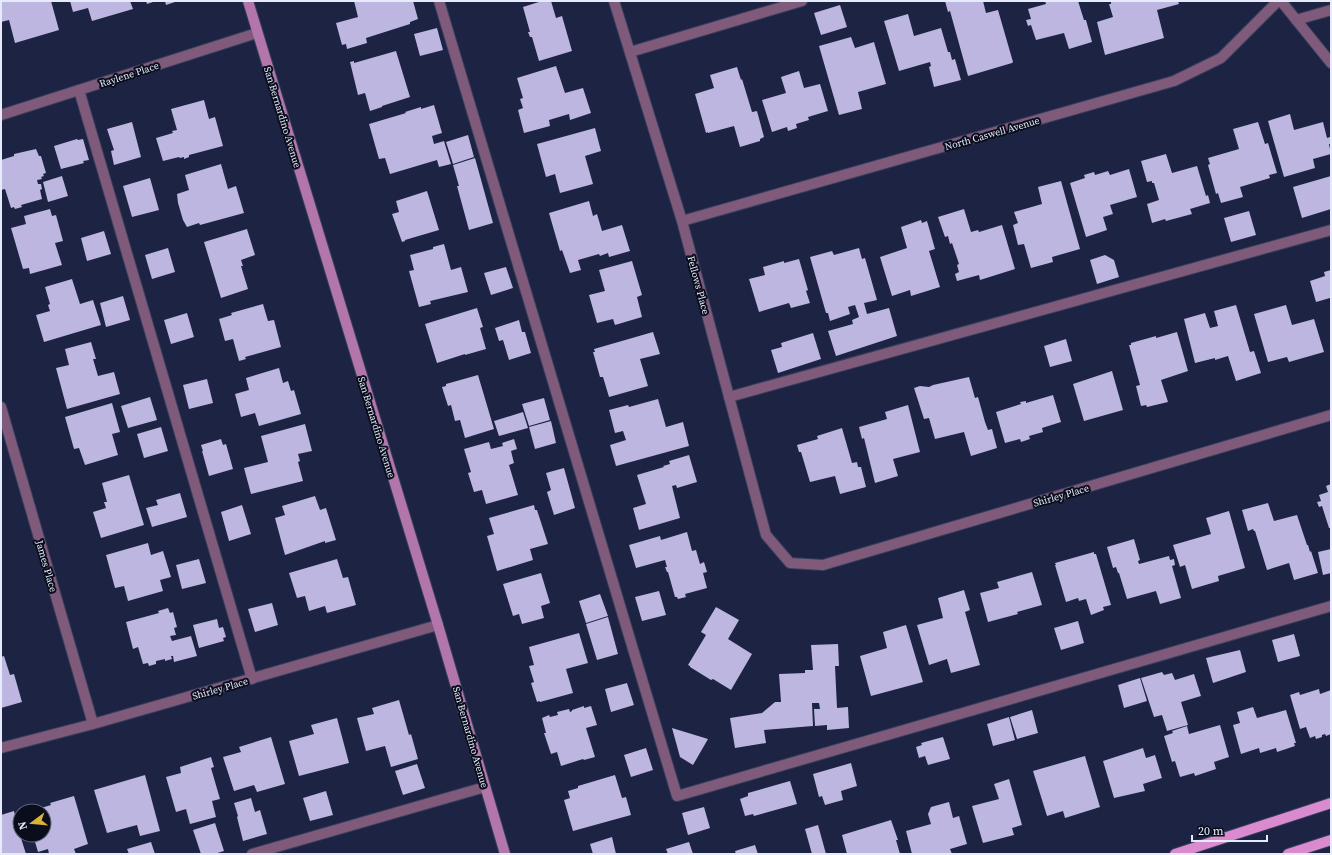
<svg xmlns="http://www.w3.org/2000/svg" width="1332" height="855" font-family="'Source Serif 4',serif">
<style>
.building{fill:#bdb6e0}
.lines{fill:none;stroke-linecap:round;stroke-linejoin:round}
.lane-casing{stroke:#383f5d;stroke-width:12}
.street-casing{stroke:#383f5d;stroke-width:12}
.secondary-casing{stroke:#383f5d;stroke-width:12}
.primary-casing{stroke:#383f5d;stroke-width:12}
.lane{stroke:#805a7a;stroke-width:10}
.street{stroke:#805a7a;stroke-width:10}
.secondary{stroke:#b376aa;stroke-width:10}
.primary{stroke:#da8bcf;stroke-width:10}
.labels{text-anchor:middle;stroke-width:4;stroke-linejoin:round;paint-order:stroke}
.street-label{font-size:10px;fill:#e6ebfc;stroke:#0a0e1c}
</style>
<rect width="100%" height="100%" fill="#1c2343"/>
<path class="building" d="M1,1H51L59,30L15,43L9,20L1,22Z
M70,1H130L133,9L92,21L88,8L73,12Z
M146,1H156L147,4Z
M165,1H178L166,5Z
M354,1H413L418,19L410,22V24L366,38L367,43L347,49L346,44L342,45L336,23L358,17Z
M542,1H551L556,18L562,16L572,51L539,61L532,37H530L528,32H530L523,7Z
M945,1H983L986,13L998,10L1013,62L1012,63L968,76L950,11L948,12Z
M1045,1H1078L1084,20H1086L1092,42L1069,49L1064,33L1036,40L1031,25L1028,26L1026,20L1031,19L1028,9L1046,4Z
M1112,1H1178L1179,4L1157,10L1164,38L1105,55L1097,22L1113,17L1109,4H1111V2Z
M840,5L847,27L821,35L814,13Z
M908,14L914,36L941,28L948,52H950L952,60L955,59L961,80L934,87L929,67L931,66L930,62L899,71L884,21Z
M437,28L443,50L420,56L414,34Z
M851,37L855,48L874,42L886,84L858,92L862,109L839,115L819,46Z
M396,51L410,97L382,106V107L370,111L365,93L358,95L350,62L354,61V63Z
M556,66L565,93L583,88L591,113L570,120L569,114L549,120L550,126L524,133L518,110L523,108L520,99L523,98L517,78Z
M737,67L741,80L742,79L752,112L757,111L764,137L760,139V141L740,147L734,126L708,133V132L706,133L695,94L714,88L710,75Z
M799,71L804,88L820,84L828,111L808,117L809,120L796,124L797,128L788,131L787,127L772,132L762,100L786,93L781,77Z
M204,100L209,119L215,117L223,146L189,155V157L184,159V157L180,158L179,157L163,161L156,138L173,133L172,131L177,130L171,109Z
M434,105L442,133L432,136L434,144L444,141L451,164L439,167L437,160L390,174L385,158L379,159L369,124L406,113L405,112L421,107V109Z
M1290,114L1294,130L1323,122L1327,138L1330,137L1331,139V144H1329L1331,154L1313,159L1315,168L1284,177L1268,121Z
M132,122L141,157L114,165L111,151L114,150L107,129Z
M1258,122L1265,144L1268,143L1277,173L1269,175L1270,178L1240,187L1243,197L1221,203L1218,193L1216,194L1208,165L1210,164L1208,158L1239,149L1233,129Z
M595,128L601,151L585,156L593,184L560,193L555,174L546,177L537,144Z
M468,135L474,157L453,164L446,142Z
M77,139L78,140L83,139L89,160L83,161L84,163L61,169L54,146Z
M36,149L39,156H41L46,173L43,174L44,176L41,177L42,179L37,180L38,184H41L42,189L40,190L42,199L21,205L22,207L15,209L14,207L11,208L5,189L1,190V160L14,156V154Z
M1166,154L1172,173L1197,166L1206,196L1208,195L1210,203L1190,209L1192,214L1166,221L1165,219L1152,223L1147,204L1159,200L1154,183H1152V181L1147,182L1141,161Z
M475,158L493,223L469,230L457,186H459L453,165Z
M221,164L228,189L236,186L244,213L200,225L199,223L187,227L183,220L178,203L177,194L189,190L185,175Z
M1129,169L1137,197L1110,205L1113,214L1103,217L1107,230L1086,237L1070,183L1085,178L1084,175L1094,172L1095,175L1108,171L1110,175Z
M62,176L68,196L48,202L43,182Z
M1331,176V209L1302,218L1293,187Z
M150,178L159,210L132,217L123,186Z
M1061,181L1080,249L1052,257L1053,262L1031,268L1024,244L1018,245L1013,225L1018,223L1014,212L1042,204L1038,187Z
M427,191L439,230L405,240V241L402,242L392,214L399,212L396,201Z
M589,201L593,216L597,214L602,231L622,225L630,251L609,257L608,253L600,256L599,254L578,260L581,270L570,273L562,250L560,251L549,213Z
M50,209L52,216L56,215L63,241L55,243L62,265L30,274L29,268L23,269L11,228L26,224L24,216Z
M964,209L971,232L978,230L979,232L1002,225L1015,269L980,280L979,275L957,281L955,274L959,272L957,265L959,264L952,243L950,244L948,236L945,237L938,217Z
M1249,211L1256,235L1231,242L1224,218Z
M921,220L922,223L927,221L935,249L929,251L940,287L911,296L910,290L892,296L880,257L907,248L901,227Z
M247,229L255,255L241,260L243,266H241L248,289L221,298L204,242Z
M104,231L111,254L87,261L81,238Z
M444,244L451,270L461,267L468,292L430,301L431,304L419,307L409,271L414,270L410,255L433,249V247Z
M168,248L175,272L152,279L145,255Z
M859,248L862,259L865,258L877,300L864,303L867,314L889,308L897,336L836,356L828,331L853,324L852,320L859,317L855,305L848,307L850,314L830,321L828,313H826L810,257L832,251L834,255Z
M1105,255L1114,260L1119,277L1097,284L1090,260Z
M799,259L808,290L806,291L810,303L791,308L789,303L759,312L749,279L765,275L763,267L784,261V263Z
M632,261L642,295L637,297L642,317L615,325L613,319L597,323L589,295L605,291L599,270Z
M506,267L513,288L491,295L484,273Z
M1331,270V301L1330,298L1316,302L1310,281L1325,276L1324,272Z
M72,279L80,304L93,300L101,325L44,342L36,315L50,311L48,305L50,304L45,287Z
M123,296L130,320L106,327L100,303Z
M263,304L268,321L274,320L281,347L245,357L246,359L239,361L233,339L225,341L219,319L232,315L231,313Z
M1236,305L1250,352L1254,351L1261,373L1236,381L1228,356L1215,360V358L1195,363L1184,319L1205,313L1210,328L1218,326L1214,311Z
M1286,305L1292,325L1314,319L1324,352L1289,362L1287,357L1268,362L1254,314Z
M477,308L483,327L480,328L486,349L465,355V354L437,363L425,324Z
M187,313L194,337L171,344L164,320Z
M519,320L522,332H525L531,353L509,360L503,340L499,341L495,328Z
M653,332L660,354L640,359L648,386L609,397L603,377H600L593,352H595L594,349Z
M1177,332L1188,371L1161,380L1168,402L1147,407L1146,405L1141,406L1136,386L1140,385L1129,345H1131V343L1156,336V338Z
M813,333L821,359L778,373L771,350L782,347L781,343Z
M1066,339L1072,361L1050,367L1044,346Z
M91,342L96,359H93L98,376L114,372L120,394L67,409L56,368L69,365L65,349Z
M279,368L283,383L288,381L291,391L294,390L301,414L259,426L255,413L241,417L235,394L249,390L246,378Z
M1112,371L1123,410L1084,421L1073,384Z
M478,375L494,429L465,438L460,420L455,421L451,405L448,406L442,387L446,386V384Z
M969,377L975,398L978,397L985,422L988,430L992,429L997,448L971,456L964,432L935,439L929,418L924,419L914,388L920,386L929,387L933,385Z
M207,379L213,403L189,409L183,385Z
M1053,395L1061,422L1042,428L1043,432L1029,436L1030,439L1021,442L1020,439L1005,443L996,412L1021,404L1020,402L1026,401V403Z
M150,397L157,420L128,428L121,406Z
M544,398L550,420L529,426L522,404Z
M658,399L666,427L683,422L689,446L616,466L610,445L626,440L623,431L615,433L609,410L628,405L629,407Z
M112,403L120,432L112,434L118,455L85,465L79,448L74,449L65,417Z
M908,405L920,452L893,459L898,476L875,483L864,438L862,439L859,427L887,419L885,412Z
M523,412L528,428L499,436L494,421Z
M551,421L556,443L535,449L529,427Z
M305,424L312,451L298,454L300,461L298,462L303,481L251,494L244,468L268,462L261,436Z
M161,427L168,451L144,458L137,434Z
M842,428L852,463L857,462L858,467H861L866,487L840,494L835,476L810,482L801,452H799L797,445L818,439L817,436Z
M221,439L223,445L226,444L233,469L209,476L202,451H203L201,445Z
M514,439L517,449L511,451L514,463L509,465L518,495L486,504L482,490L474,492L468,473L471,472L464,449L489,442L491,449L503,446L502,443Z
M689,455L697,482L677,488L676,485L672,486L680,518L639,530L633,508L646,504L637,475L664,467L663,466L670,464L669,461Z
M564,468L575,508L554,515L547,492L551,490L546,473Z
M129,475L144,525L101,538L93,512L106,508L104,502H107L102,483Z
M1331,484V528H1329L1322,506L1319,507L1317,502L1321,501L1319,495L1328,492L1326,486Z
M180,493L187,517L152,527L146,508L158,505L156,500Z
M315,496L320,510L326,508L336,540L325,543V541L285,555L275,518L285,515L282,506Z
M1268,503L1274,521L1297,515L1307,545H1308L1310,552L1311,551L1318,573L1294,580L1289,563L1267,570L1255,531H1254L1253,529L1248,531L1242,510Z
M242,505L251,534L229,541L221,512Z
M534,505L535,510H537L548,544L530,549L533,560L497,571L487,536L494,534L489,518Z
M1229,511L1245,568L1218,576L1219,581L1192,589L1185,565L1180,567L1173,545L1211,534L1206,518Z
M687,532L692,551L696,550L700,564L704,562L707,572L703,573L707,588L685,594L686,597L678,599L677,597H675L668,572H667L665,567H667L665,560L636,568L629,545L660,536L661,540Z
M1134,539L1140,560L1138,561L1139,564L1169,556L1170,560L1174,559L1175,565L1172,566L1181,598L1160,604L1156,591L1127,599L1119,573H1118L1116,567L1113,568L1107,547Z
M148,543L151,555L163,551L171,577L160,580L163,591L128,601L124,586L115,588L106,555Z
M1331,549V573L1323,575L1318,552Z
M1094,552V554H1096L1111,605L1103,607L1104,610L1091,615L1086,599L1079,601L1078,598L1066,602L1055,565H1056L1055,563Z
M199,559L206,583L182,589L176,565Z
M337,559L343,578L348,577L356,605L327,613L325,606L309,611L305,596L297,598L289,573Z
M1032,572L1042,605L1017,612L1018,614L988,622L980,593L999,588L997,582Z
M541,573L550,603L541,606L544,618L522,624L519,614L513,616L503,584Z
M964,590L970,610L965,612L980,665L951,673L947,659L929,665L917,625L943,618L938,598Z
M659,591L666,615L642,621L635,597Z
M600,594L608,616L586,623L579,601Z
M272,603L278,625L255,632L248,609Z
M716,607L739,620L728,639L752,654L731,690L713,679L711,680L690,667V666L688,665L706,635L701,632Z
M168,608L170,613L173,612L177,627L174,628L176,635L170,636L172,641L191,636L197,656L174,662L173,656H171L172,659L165,661V659L156,661V664L149,666L148,663L143,664L138,647L133,649L126,622L159,613L158,611Z
M608,617L618,654L597,660L586,624Z
M217,619L219,628L223,627L226,637L223,638L224,641L199,648L193,625Z
M1078,621L1084,643L1061,650L1054,628Z
M906,625L923,682L871,696L860,656L887,648L883,632Z
M579,633L588,663L566,669L573,693L540,702L539,701L537,702L531,683L534,682L529,666L534,665L529,647Z
M1294,634L1300,656L1278,662L1272,640Z
M838,644L839,666H835L837,708L848,707L849,728L827,730V725L815,726L814,709H820L819,703H812L813,726L764,730L766,743L735,748L730,718L762,713L775,702H781L779,674L805,673V670H813L811,645Z
M1240,650L1246,672L1213,683L1206,658Z
M4,656L10,675L14,674L22,702L1,708V657Z
M1162,672L1164,675L1172,673L1175,680L1194,674L1201,696L1181,702L1188,725L1167,731L1162,715L1154,717L1141,678Z
M1140,678L1147,701L1124,708L1118,685Z
M627,683L634,705L611,712L605,689Z
M1319,689L1320,694L1331,690V734L1326,736L1325,734L1322,735V737L1316,739L1315,736L1310,738L1306,727L1300,729L1290,695L1299,692L1300,695Z
M399,700L409,735L411,734L418,759L391,767L385,746L366,751L357,718L374,714L372,708Z
M584,706V708L591,706L597,725L586,728L595,757L584,760L583,759L561,766L557,752L551,754L544,733H546L542,718L549,715L550,717L558,715L557,712L569,709L570,712L572,711V710Z
M1253,707L1257,718L1286,710L1296,743H1294L1295,746L1277,752L1276,748L1260,753L1259,748L1241,754L1233,725L1240,723L1237,712Z
M1032,710L1038,733L1017,739L1010,717Z
M1009,717L1015,740L993,746L987,724Z
M337,718L349,763L299,776L289,741L314,734L311,725Z
M1220,725L1229,757L1214,762L1216,769L1195,776L1194,773L1180,777L1175,761L1172,762L1164,736L1173,733L1172,731L1187,726L1189,734Z
M672,728L708,739L693,765L680,757Z
M271,737L285,784L257,792L254,785L234,791L223,757L241,752L239,747Z
M943,737L950,759L928,765L925,756L919,758L916,747L922,745L921,743Z
M646,748L653,770L631,777L624,755Z
M1143,748L1146,758L1155,755L1162,778L1143,784L1145,791L1114,798L1103,761Z
M1085,756L1100,807L1065,818L1063,811L1047,816L1033,771Z
M211,757L214,767L211,768L220,799L212,801L216,817L190,824L186,809L176,812L166,777L181,773L180,767Z
M851,763L857,786L841,791L843,800L825,805L822,796L819,797L813,774Z
M417,764L425,788L403,795L395,771Z
M145,775L160,831L140,836L137,825L107,833L94,790Z
M615,775L622,798L626,797L631,815L573,831L564,800L570,798L568,791L578,788V786Z
M1009,779L1022,825L1012,828L1014,835L983,843L972,806L999,799L994,784Z
M790,781L797,804L754,816L753,814L745,816L740,799L748,796V793Z
M326,791L333,815L310,821L303,798Z
M74,796L88,844L74,849L76,854H49L48,849L38,852L33,835H44V811H42L41,808L51,805L50,803Z
M251,798L255,812L260,810L267,834L243,841L237,817L238,816L234,803Z
M949,802L953,818L959,816L967,844L950,849L952,854H912L906,831L931,824L928,814L931,807Z
M704,807L710,828L688,835L682,813Z
M14,811L20,835L26,854H1V815Z
M891,820L898,840H896L900,854H847L842,835Z
M215,823L224,851L214,854H201L193,830Z
M818,825L826,854H812L805,829Z
M612,837L616,854H593L590,844Z
M151,842L155,854H129L127,849Z
M689,842L693,854H668L666,849Z
M755,845L758,854H736L735,851Z"/>
<g class="lines">
<defs>
<path id="lane" d="M439,1L677,796L1331,606
M1296,20L1331,10
M630,52L802,1
M79,90L252,679
M729,397L1331,230
M252,854L485,787"/>
<path id="street" d="M614,1L682,221L766,535L790,563L823,565L1331,415
M1281,1L1331,63
M1,115L257,33
M682,221L1174,81L1221,58L1278,1
M1,407L93,724
M1,748L93,724L438,625"/>
<path id="secondary" d="M248,1L438,625L505,854"/>
<path id="primary" d="M1175,854L1331,803
M1288,854L1331,840"/>
</defs>
<use href="#lane" class="lane-casing"/>
<use href="#street" class="street-casing"/>
<use href="#secondary" class="secondary-casing"/>
<use href="#primary" class="primary-casing"/>
<use href="#lane" class="lane"/>
<use href="#street" class="street"/>
<use href="#secondary" class="secondary"/>
<use href="#primary" class="primary"/>
</g>
<g class="labels">
<g class="street-label">
<text transform="translate(129 74) rotate(-18)" y="4">Raylene Place</text>
<text transform="translate(283 117) rotate(73)" y="4">San Bernardino Avenue</text>
<text transform="translate(992 133) rotate(-16)" y="4">North Caswell Avenue</text>
<text transform="translate(699 285) rotate(75)" y="4">Fellows Place</text>
<text transform="translate(377 427) rotate(73)" y="4">San Bernardino Avenue</text>
<text transform="translate(1061 495) rotate(-16)" y="4">Shirley Place</text>
<text transform="translate(47 566) rotate(74)" y="4">James Place</text>
<text transform="translate(220 688) rotate(-16)" y="4">Shirley Place</text>
<text transform="translate(471 737) rotate(74)" y="4">San Bernardino Avenue</text>
</g>
</g>
<rect width="1332" height="855" fill="none" stroke="#e6ebfc" stroke-width="4"/>
<g transform="translate(32 823) rotate(254)"><circle r="19" fill="#0a0e1c" stroke="#626676"/>
<path d="M0-3L7 15L0 10L-7 15Z" fill="#d9b434"/>
<text y="-6" font-size="11" font-weight="bold" text-anchor="middle" fill="#e6ebfc">N</text>
</g>
<path d="M1192 835v6h75v-6" fill="none" stroke="#e6ebfc" stroke-width="2"/>
<text x="1198" y="835" font-size="12" fill="#e6ebfc" stroke="#0a0e1c" stroke-width="3" paint-order="stroke">20 m</text>
</svg>
